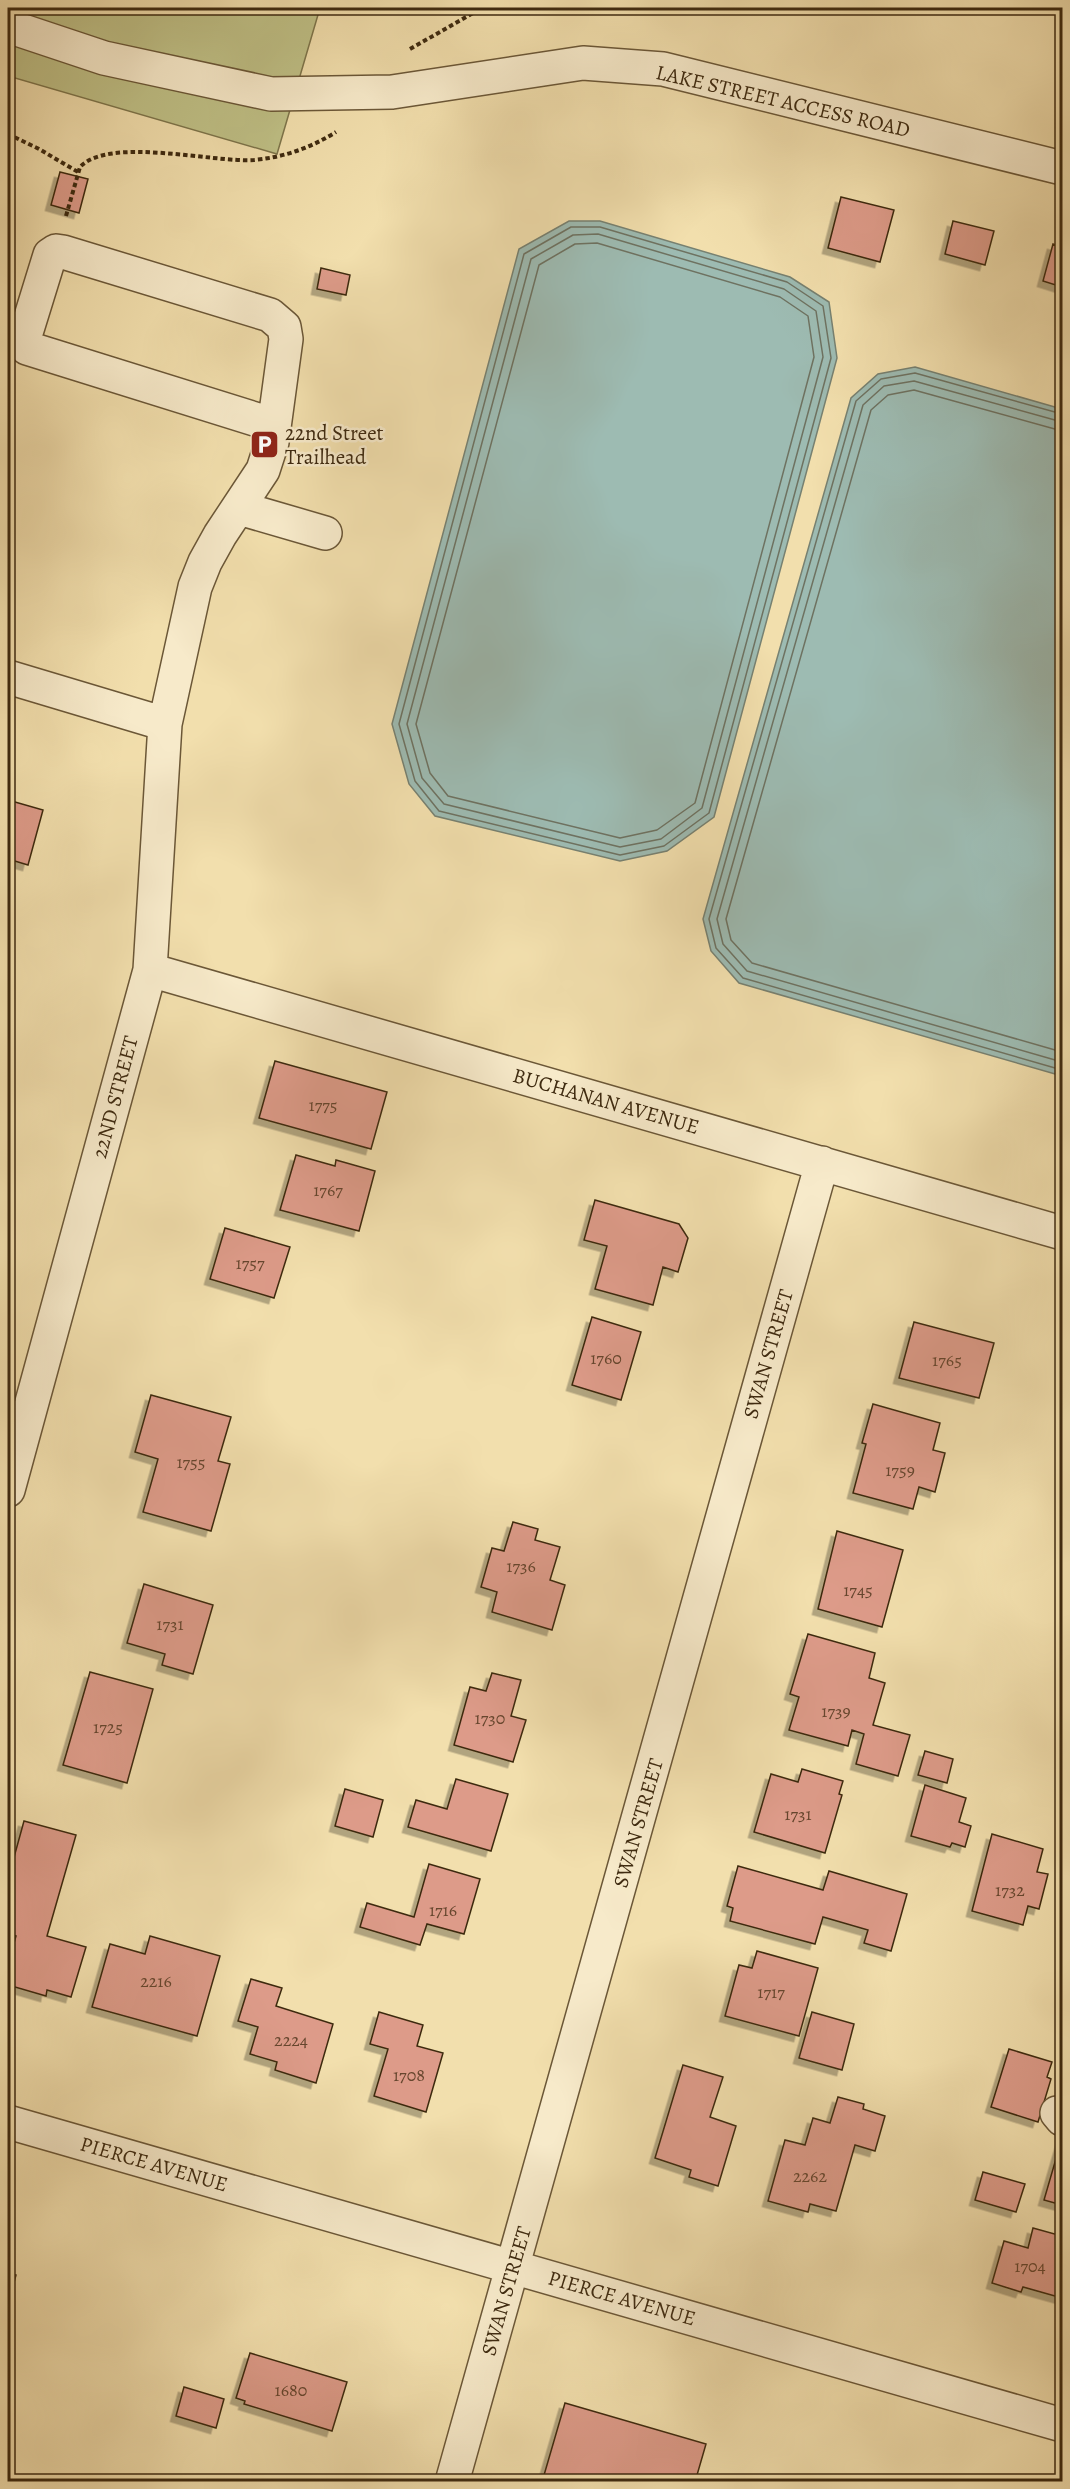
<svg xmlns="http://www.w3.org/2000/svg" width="1070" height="2489" font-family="Alegreya,serif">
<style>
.green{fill:#bfc086;stroke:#7e754b;stroke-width:1.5}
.water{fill:#9dbbb2;stroke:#778171;stroke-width:1.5}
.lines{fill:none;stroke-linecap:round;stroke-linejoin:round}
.shore{stroke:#6e7261;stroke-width:1.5}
.building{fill:#dd9b89;stroke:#3e2a10;stroke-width:1.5;filter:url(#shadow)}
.minor-casing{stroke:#6b5737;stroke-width:36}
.path{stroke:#3e2a10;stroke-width:4;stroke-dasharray:4.5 3;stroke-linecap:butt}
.minor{stroke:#f7eaca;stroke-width:33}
.labels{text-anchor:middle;stroke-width:5;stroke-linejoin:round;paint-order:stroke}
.number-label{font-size:18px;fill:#66462e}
.street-label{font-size:21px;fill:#3e2a10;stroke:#f7eaca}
.poi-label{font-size:21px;fill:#3e2a10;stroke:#f7eaca;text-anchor:start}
</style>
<defs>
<filter id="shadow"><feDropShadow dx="-5.5" dy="5.5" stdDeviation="0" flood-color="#0004"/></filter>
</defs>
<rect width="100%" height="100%" fill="#f2dfad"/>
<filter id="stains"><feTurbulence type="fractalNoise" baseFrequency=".00333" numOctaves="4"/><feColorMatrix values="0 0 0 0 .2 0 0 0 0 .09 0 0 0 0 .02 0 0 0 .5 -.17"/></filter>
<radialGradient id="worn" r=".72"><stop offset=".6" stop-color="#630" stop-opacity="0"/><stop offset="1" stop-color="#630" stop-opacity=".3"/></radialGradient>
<path class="green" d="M8,8H320L277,154L8,76Z"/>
<path class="water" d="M569,221H600L790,277L829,302L837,358L714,817L667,851L620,861L435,816L409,784L392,724L519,249Z
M915,367L1062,409V1076L739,983L711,951L703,919L851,398L878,374Z"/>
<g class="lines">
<path class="shore" d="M571,227H600L787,282L823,306L831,358L709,813L664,846L620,855L439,811L415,781L399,724L524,254Z
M598,234L784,289L816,311L823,357L702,808L661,839L620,847L444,804L422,778L407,724L531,259L573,235Z
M597,243L780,297L808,316L814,357L695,803L657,830L620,838L448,796L430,773L416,724L539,265L575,244Z
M1062,414L915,373L881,379L856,401L709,919L716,948L743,978L1062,1070
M1062,422L914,381L884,386L863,405L717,919L723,944L747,971L1062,1062
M1062,431L914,390L888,395L871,410L726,919L731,940L752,963L1062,1052"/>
</g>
<path class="building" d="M60,172L88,179L79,213L51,205Z
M841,197L894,210L880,262L828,248Z
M953,221L994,231L985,265L945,254Z
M1053,244L1062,247V287L1043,281Z
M321,268L350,275L346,295L317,289Z
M8,800L43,810L28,865L8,859Z
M275,1061L387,1092L371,1149L259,1118Z
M296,1155L335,1166L336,1160L375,1171L359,1231L280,1210Z
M595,1200L679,1224L688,1238L678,1272L663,1267L653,1305L595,1289L607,1246L584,1240Z
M225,1228L290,1247L274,1298L210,1279Z
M592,1317L641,1332L621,1400L572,1385Z
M914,1322L994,1343L979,1398L899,1378Z
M151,1395L231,1417L218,1461L230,1464L211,1531L143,1512L158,1459L135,1452Z
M873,1404L940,1423L933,1450L945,1453L935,1492L919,1487L913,1509L853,1493L866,1444L862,1443Z
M513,1522L538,1529L535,1540L560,1547L550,1580L565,1585L552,1630L492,1612L497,1592L481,1587L492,1548L504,1551Z
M837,1531L903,1550L882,1627L818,1609Z
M144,1584L213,1605L193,1674L162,1665L165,1654L127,1643Z
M808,1634L875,1653L869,1678L885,1683L873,1725L910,1735L898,1776L856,1764L864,1734L852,1730L848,1746L789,1730L799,1697L790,1694Z
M90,1672L153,1689L127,1783L63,1765Z
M492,1673L521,1680L511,1716L526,1720L513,1762L454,1745L470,1687L486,1691Z
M925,1751L953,1759L947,1783L918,1775Z
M802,1769L843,1781L839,1794L842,1795L825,1853L754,1832L771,1774L798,1782Z
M456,1779L508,1794L491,1851L408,1827L416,1800L447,1809Z
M925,1785L966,1798L959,1822L971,1826L965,1847L952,1843L950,1847L911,1836Z
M345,1789L383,1800L373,1837L335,1826Z
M24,1821L76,1835L47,1936L86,1947L71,1997L47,1990L46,1996L8,1985V1964L16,1936L8,1933V1879Z
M992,1834L1043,1849L1037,1872L1048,1874L1039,1909L1028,1906L1023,1925L972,1911Z
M429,1864L480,1879L464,1934L427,1924L420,1945L360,1927L367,1903L414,1917Z
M738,1866L823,1890L829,1871L907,1894L891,1951L864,1943L868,1930L823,1917L815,1944L730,1921L733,1908L727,1906Z
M150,1936L220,1956L197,2036L92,2007L110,1944L145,1954Z
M757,1951L818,1968L799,2036L725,2016L739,1965L752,1968Z
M251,1979L282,1988L276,2006L333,2024L316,2083L275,2070L277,2062L250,2054L258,2027L238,2021Z
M379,2012L423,2025L417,2046L443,2053L426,2112L374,2096L388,2049L370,2044Z
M812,2012L854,2024L842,2070L799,2058Z
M1009,2049L1052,2062L1047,2077L1051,2079L1038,2122L991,2107Z
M683,2065L723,2077L710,2117L736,2126L718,2186L689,2177L691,2170L655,2158Z
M838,2097L864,2104L863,2109L885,2116L875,2151L855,2145L836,2211L810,2204L808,2212L768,2201L785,2140L805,2145L813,2118L830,2123Z
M1062,2138V2205L1044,2200Z
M983,2172L1025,2184L1016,2212L975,2200Z
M1033,2228L1062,2236V2298L1023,2287L1021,2292L992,2283L1004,2241L1028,2248Z
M8,2273L16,2275L8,2305Z
M250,2353L347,2382L332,2431L244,2404L245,2401L236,2398Z
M184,2387L224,2399L216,2428L176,2416Z
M565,2403L706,2444L695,2482H608L592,2477L591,2482H542Z"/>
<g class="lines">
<defs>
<path id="minor" d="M8,26L104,58L271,94L392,92L583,63L663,69L1062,168
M239,508L325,533
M8,677L165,724
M150,970L1062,1233
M8,1490L150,970L165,724L195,587L205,562L220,535L263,470L272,442L286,339L284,327L270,315L63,252L56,251L50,255L25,336L24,343L27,348L274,425
M1057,2113L1062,2119
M8,2122L1062,2425
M452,2482L822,1163"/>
</defs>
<use href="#minor" class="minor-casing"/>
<path class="path" d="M410,49L482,8
M8,134L39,149L78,172
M66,216L80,167C109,136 214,163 254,160C285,157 310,148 336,132"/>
<use href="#minor" class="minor"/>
</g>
<defs>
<symbol id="parking-square" viewBox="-11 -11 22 22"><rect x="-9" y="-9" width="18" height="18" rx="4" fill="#8f2418" stroke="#f7eaca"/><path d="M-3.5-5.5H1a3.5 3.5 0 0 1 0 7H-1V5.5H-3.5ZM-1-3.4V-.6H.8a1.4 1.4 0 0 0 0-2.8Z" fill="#fff"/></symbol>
</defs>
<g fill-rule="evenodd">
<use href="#parking-square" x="248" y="428" width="33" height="33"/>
</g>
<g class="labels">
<g class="number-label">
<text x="323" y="1111">1775</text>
<text x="328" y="1196">1767</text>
<text x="250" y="1269">1757</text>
<text x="606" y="1364">1760</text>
<text x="947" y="1366">1765</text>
<text x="191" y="1468">1755</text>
<text x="900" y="1476">1759</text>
<text x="521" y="1572">1736</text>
<text x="858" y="1596">1745</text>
<text x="170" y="1630">1731</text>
<text x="836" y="1717">1739</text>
<text x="490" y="1724">1730</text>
<text x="108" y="1733">1725</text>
<text x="798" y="1820">1731</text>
<text x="1010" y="1896">1732</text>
<text x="443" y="1916">1716</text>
<text x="156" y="1987">2216</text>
<text x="771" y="1998">1717</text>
<text x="291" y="2046">2224</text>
<text x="409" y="2081">1708</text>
<text x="810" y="2182">2262</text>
<text x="1030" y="2272">1704</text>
<text x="291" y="2396">1680</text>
</g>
<g class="street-label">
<text transform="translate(783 101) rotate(13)" y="7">LAKE STREET ACCESS ROAD</text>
<text transform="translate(115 1097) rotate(-75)" y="7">22ND STREET</text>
<text transform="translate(606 1101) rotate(16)" y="7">BUCHANAN AVENUE</text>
<text transform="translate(768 1354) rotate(-74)" y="7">SWAN STREET</text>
<text transform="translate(638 1823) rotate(-74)" y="7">SWAN STREET</text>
<text transform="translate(154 2164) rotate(16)" y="7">PIERCE AVENUE</text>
<text transform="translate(506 2291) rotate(-74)" y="7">SWAN STREET</text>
<text transform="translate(622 2298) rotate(16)" y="7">PIERCE AVENUE</text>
</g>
<g class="poi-label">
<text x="285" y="440">22nd Street<tspan x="285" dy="24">Trailhead</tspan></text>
</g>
</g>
<rect width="1070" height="2489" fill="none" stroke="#f2dfad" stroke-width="30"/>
<rect x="9" y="9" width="1052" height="2471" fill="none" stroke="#3e2a10" stroke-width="3"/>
<rect x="15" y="15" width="1040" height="2459" fill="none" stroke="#3e2a10" stroke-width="1.5"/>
<rect width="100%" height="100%" filter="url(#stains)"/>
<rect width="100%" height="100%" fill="url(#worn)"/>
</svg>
